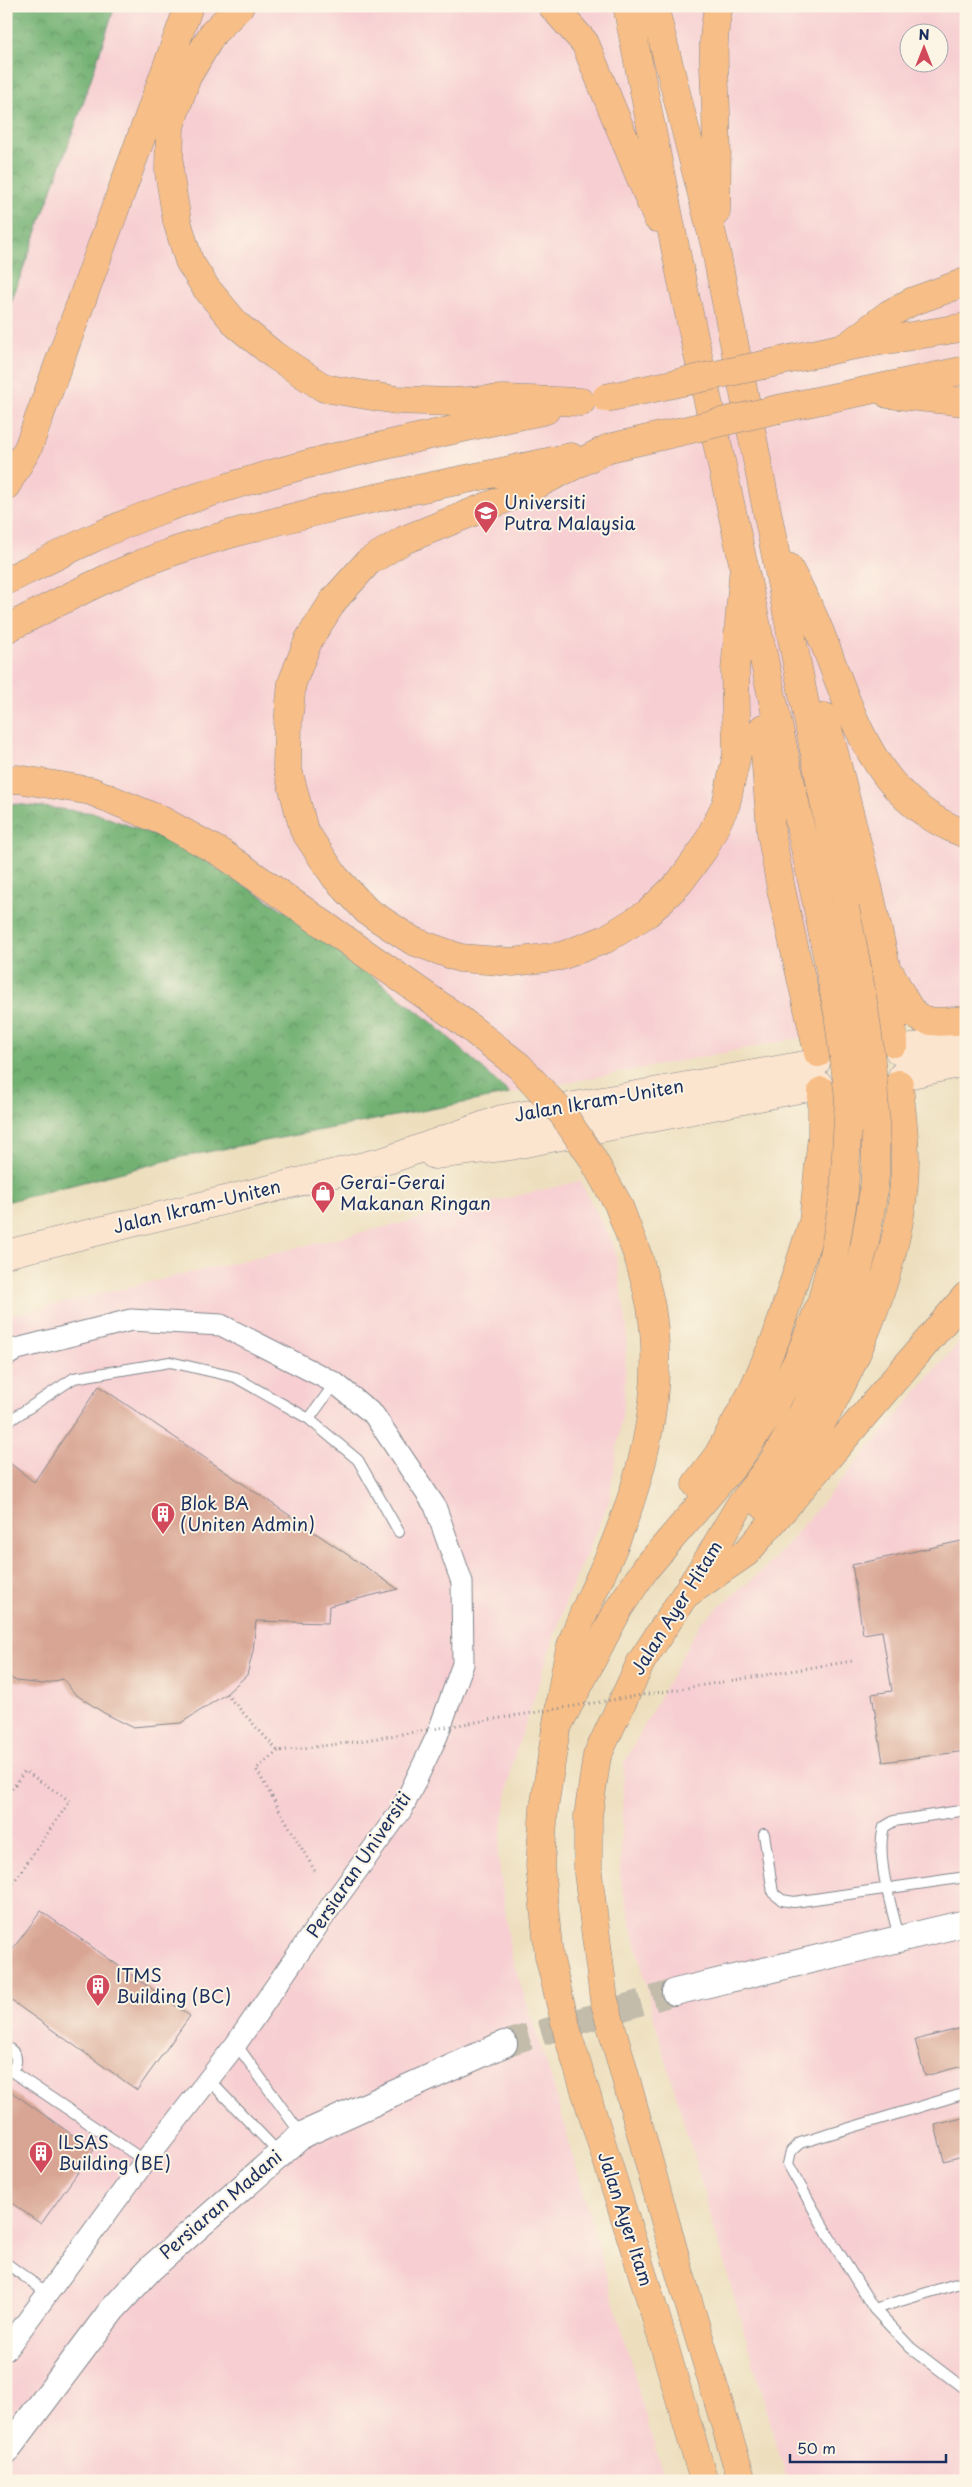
<svg xmlns="http://www.w3.org/2000/svg" width="972" height="2487" font-family="'Playpen Sans',sans-serif">
<style>
.built{fill:#f7cfd2;fill-rule:evenodd}
.forest{fill:url(#forest-crowns);stroke:#467068}
.building{fill:#d8a493}
.lines{fill:none;stroke-linecap:round;stroke-linejoin:round}
.tertiary-tunnel{stroke:#c3bcab;stroke-width:26;stroke-dasharray:26 13;stroke-linecap:butt}
.service-casing{stroke:#84878e;stroke-width:12}
.minor-casing{stroke:#84878e;stroke-width:23}
.tertiary-casing{stroke:#84878e;stroke-width:28}
.secondary-casing{stroke:#84878e;stroke-width:29}
.primary-casing{stroke:#84878e;stroke-width:29}
.motorway-casing{stroke:#84878e;stroke-width:29}
.path{stroke:#84878e;stroke-width:3;stroke-dasharray:1 4;stroke-linecap:butt}
.service{stroke:#fff;stroke-width:10}
.minor{stroke:#fff;stroke-width:21}
.tertiary{stroke:#fff;stroke-width:26}
.secondary{stroke:#fce5cf;stroke-width:28}
.primary{stroke:#f7be87;stroke-width:28}
.motorway{stroke:#f7be87;stroke-width:28}
.motorway-bridge-casing{stroke:#84878e;stroke-width:29;stroke-linecap:butt}
.path-bridge{stroke:#84878e;stroke-width:3;stroke-dasharray:1 4;stroke-linecap:butt}
.motorway-bridge{stroke:#f7be87;stroke-width:28}
.labels{text-anchor:middle;stroke-width:4;stroke-linejoin:round;paint-order:stroke}
.poi-label{font-size:18px;fill:#1b2f5e;stroke:#fcf5e5;text-anchor:start}
.street-label{font-size:18px;fill:#1b2f5e;stroke:#fcf5e5}
</style>
<defs>
<pattern id="forest-crowns" width="20" height="18" patternUnits="userSpaceOnUse" patternTransform="scale(1.25)"><rect width="20" height="18" fill="#72b172"/><path d="M2 6a3 3 0 1 1 6 0M12 15a3 3 0 1 1 6 0" fill="none" stroke="#5d9061"/></pattern>
</defs>
<rect width="100%" height="100%" fill="#fcf5e5"/>
<filter id="ink" filterUnits="userSpaceOnUse"><feTurbulence type="fractalNoise" baseFrequency=".02" numOctaves="2"/><feDisplacementMap in="SourceGraphic" scale="10" xChannelSelector="R" yChannelSelector="G"/><feConvolveMatrix kernelMatrix="1 2 1 2 8 2 1 2 1" color-interpolation-filters="sRGB"/></filter>
<filter id="wash" filterUnits="userSpaceOnUse"><feTurbulence type="fractalNoise" baseFrequency=".0096" numOctaves="4" result="noise"/><feDisplacementMap in="SourceGraphic" scale="20" xChannelSelector="R" yChannelSelector="G"/><feGaussianBlur stdDeviation="1.12" result="paint"/><feColorMatrix in="noise" values="0 0 0 0 0 0 0 0 0 0 0 0 0 0 0 0 0 1.4 0 .05"/><feComposite in="paint" operator="in"/></filter>
<g filter="url(#wash)">
<rect width="100%" height="100%" fill="#eddfbe"/>
<path class="built" d="M6,6H966V1006L181,1157L6,1202ZM910,32H940V62H910Z
M580,1181L614,1245L627,1327L624,1403L609,1501L567,1599L512,1764L498,1855L511,1955L553,2084L664,2481H6V1316Z
M966,1334V2481H787L656,2026L620,1878L624,1763L700,1623L769,1565Z"/>
<path class="forest" d="M6,6H115L79,115L6,316Z
M6,803L95,813L181,845L298,919L435,1025L510,1094L181,1157L6,1202Z"/>
<g id="blocks">
<path class="building" d="M99,1386L398,1589L329,1606L328,1623L256,1621L253,1651L247,1675L226,1694L181,1723L132,1727L104,1713L75,1694L63,1679L43,1684L16,1681L6,1675V1460L34,1482Z
M966,1540V1751L883,1762L872,1694L892,1691L882,1631L863,1634L852,1565Z
M41,1911L190,2016L137,2090L6,1997V1958Z
M966,2027V2065L925,2076L915,2040Z
M6,2088L94,2150L41,2224L6,2199Z
M966,2117V2155L944,2161L935,2125Z"/>
</g>
</g>
<g filter="url(#ink)">
<use href="#blocks" fill-opacity="0" stroke="#84878e" stroke-width="1"/>
<g class="lines">
<path class="tertiary-tunnel" d="M504,2044L675,1992"/>
<defs>
<path id="service" d="M309,1419L335,1383
M6,1423L74,1378L170,1362L235,1377L309,1419L358,1460L399,1532
M764,1834L773,1893L782,1900L794,1902L966,1877
M899,1938C892,1907 875,1858 884,1827L894,1821L966,1810
M236,2044L301,2134
M6,2047C19,2053 20,2067 6,2073
M11,2071L145,2161
M208,2079L279,2153
M966,2093L800,2143L791,2151L788,2164L828,2235L874,2309L911,2348L966,2390
M6,2263L47,2293
M874,2309L966,2281"/>
<path id="minor" d="M6,1356L17,1349L131,1320L221,1325L335,1383L374,1415L435,1506L462,1582L463,1664L437,1736L402,1809L331,1906L236,2044L145,2161L6,2350"/>
<path id="tertiary" d="M675,1992L966,1923
M6,2451L112,2310L151,2268L302,2135L504,2044"/>
<path id="secondary" d="M899,1051L966,1035
M902,1076L966,1062
M434,1155L510,1146L819,1085
M6,1254L388,1160L502,1119L816,1063"/>
<path id="primary" d="M696,1484L718,1455L751,1394L776,1338L798,1269L813,1222L822,1136V1091
M763,1505C775,1489 789,1474 800,1457C853,1377 905,1256 905,1159C905,1134 901,1109 899,1084
M704,2481L655,2314L569,2039L549,1956L540,1866L544,1809L556,1729L619,1608L646,1568L735,1464L772,1410L798,1360L822,1300L836,1242
M742,2481L678,2267L604,2000L588,1873V1816L597,1756L641,1662L707,1561L738,1508L771,1464L803,1412L827,1362L847,1311L865,1243"/>
<path id="motorway" d="M240,6L213,33L187,77L170,126L169,172L177,221L189,261L206,288L237,325L274,355L324,388L396,400L451,402L503,399L581,402
M552,6L585,43L657,218
M627,6L680,272L817,904
M654,6L715,246L845,908
M716,212C717,178 717,144 716,111C715,76 710,40 719,6
M851,343L889,314L911,302L966,282
M763,365L845,347L966,327
M888,394L966,402
M778,409L966,370
M609,448L520,493L404,540L368,562L334,600L309,639L292,683L288,723L287,766L304,830L335,877L367,911L413,941L460,958L513,962L561,956L606,939L648,913L680,882L704,849L726,804L737,754L735,671L744,565
M6,486L28,448L189,6
M788,567C798,586 809,605 817,625C852,709 869,799 966,834
M6,581C56,556 106,530 158,511C283,464 416,438 546,410
M6,629C61,601 120,569 178,550C306,508 439,486 571,457
M825,717L868,886L886,966L894,1043
M763,728L771,832L781,889L818,1053
M6,780L18,779L91,791L163,821L223,854L459,1019
M892,976C915,1021 914,1025 966,1020
M685,1595L746,1553L966,1296
M556,1729C561,1702 563,1673 571,1646C583,1609 603,1574 617,1538C646,1465 664,1385 651,1307C648,1291 643,1275 639,1259"/>
</defs>
<use href="#service" class="service-casing"/>
<use href="#minor" class="minor-casing"/>
<use href="#tertiary" class="tertiary-casing"/>
<use href="#secondary" class="secondary-casing"/>
<use href="#primary" class="primary-casing"/>
<use href="#motorway" class="motorway-casing"/>
<path class="path" d="M821,1666L853,1661
M226,1694L278,1751L347,1743
M278,1751L256,1769L316,1873
M6,1797L25,1771L70,1801L6,1893"/>
<use href="#service" class="service"/>
<use href="#minor" class="minor"/>
<use href="#tertiary" class="tertiary"/>
<use href="#secondary" class="secondary"/>
<use href="#primary" class="primary"/>
<use href="#motorway" class="motorway"/>
<defs>
<path id="motorway-bridge" d="M606,398L763,365
M609,448L778,409
M817,904L838,1013L849,1097L844,1194L836,1242
M845,908C864,997 879,1083 875,1175C874,1198 868,1221 865,1243
M459,1019L519,1066L562,1113L591,1156L618,1204L639,1259"/>
</defs>
<use href="#motorway-bridge" class="motorway-bridge-casing"/>
<path class="path-bridge" d="M347,1743L821,1666"/>
<use href="#motorway-bridge" class="motorway-bridge"/>
</g>
</g>
<defs>
<symbol id="university-pin" viewBox="-11 -11 22 30"><path d="M0 17L-7.5 6A9.5 9.5 0 1 1 7.5 6Z" fill="#d1495b" stroke="#fcf5e5"/><path d="M0-5L7-2L0 1L-7-2ZM-4 1L0 2.5L4 1V4Q0 6-4 4Z" fill="#fff"/></symbol>
<symbol id="shop-pin" viewBox="-11 -11 22 30"><path d="M0 17L-7.5 6A9.5 9.5 0 1 1 7.5 6Z" fill="#d1495b" stroke="#fcf5e5"/><path d="M-5-2.5h2.3a2.7 3.5 0 0 1 5.4 0H5L5.5 6h-11ZM-1.5-2.5h3a1.5 2.3 0 0 0-3 0Z" fill="#fff"/></symbol>
<symbol id="building-pin" viewBox="-11 -11 22 30"><path d="M0 17L-7.5 6A9.5 9.5 0 1 1 7.5 6Z" fill="#d1495b" stroke="#fcf5e5"/><path d="M-4-6H4V6H1V3H-1V6H-4ZM-2.5-4.3h1.7v1.8h-1.7ZM.8-4.3h1.7v1.8H.8ZM-2.5-1h1.7V.8h-1.7ZM.8-1h1.7V.8H.8Z" fill="#fff"/></symbol>
</defs>
<g fill-rule="evenodd">
<use href="#university-pin" x="472" y="499" width="28" height="38"/>
<use href="#shop-pin" x="309" y="1179" width="28" height="38"/>
<use href="#building-pin" x="149" y="1500" width="28" height="38"/>
<use href="#building-pin" x="84" y="1972" width="28" height="38"/>
<use href="#building-pin" x="27" y="2139" width="28" height="38"/>
</g>
<g class="labels">
<g class="poi-label">
<text x="504" y="509">Universiti<tspan x="504" dy="21">Putra Malaysia</tspan></text>
<text x="340" y="1189">Gerai-Gerai<tspan x="340" dy="21">Makanan Ringan</tspan></text>
<text x="180" y="1510">Blok BA<tspan x="180" dy="21">(Uniten Admin)</tspan></text>
<text x="116" y="1982">ITMS<tspan x="116" dy="21">Building (BC)</tspan></text>
<text x="58" y="2149">ILSAS<tspan x="58" dy="21">Building (BE)</tspan></text>
</g>
<g class="street-label">
<text transform="translate(599 1101) rotate(-10)" y="6">Jalan Ikram-Uniten</text>
<text transform="translate(197 1207) rotate(-14)" y="6">Jalan Ikram-Uniten</text>
<text transform="translate(677 1608) rotate(-58)" y="6">Jalan Ayer Hitam</text>
<text transform="translate(359 1865) rotate(-56)" y="6">Persiaran Universiti</text>
<text transform="translate(221 2205) rotate(-41)" y="6">Persiaran Madani</text>
<text transform="translate(625 2219) rotate(72)" y="6">Jalan Ayer Itam</text>
</g>
</g>
<rect width="972" height="2487" fill="none" stroke="#fcf5e5" stroke-width="25"/>
<g transform="translate(924 48)"><circle r="24" fill="#fcf5e5" stroke="#a2a6af"/>
<path d="M0-4L9 19L0 12L-9 19Z" fill="#d1495b"/>
<text y="-8" font-size="14" font-weight="bold" text-anchor="middle" fill="#1b2f5e">N</text>
</g>
<path d="M790 2454v8h156v-8" fill="none" stroke="#1b2f5e" stroke-width="2.5"/>
<text x="797" y="2454" font-size="15" fill="#1b2f5e" stroke="#fcf5e5" stroke-width="4" paint-order="stroke">50 m</text>
</svg>
